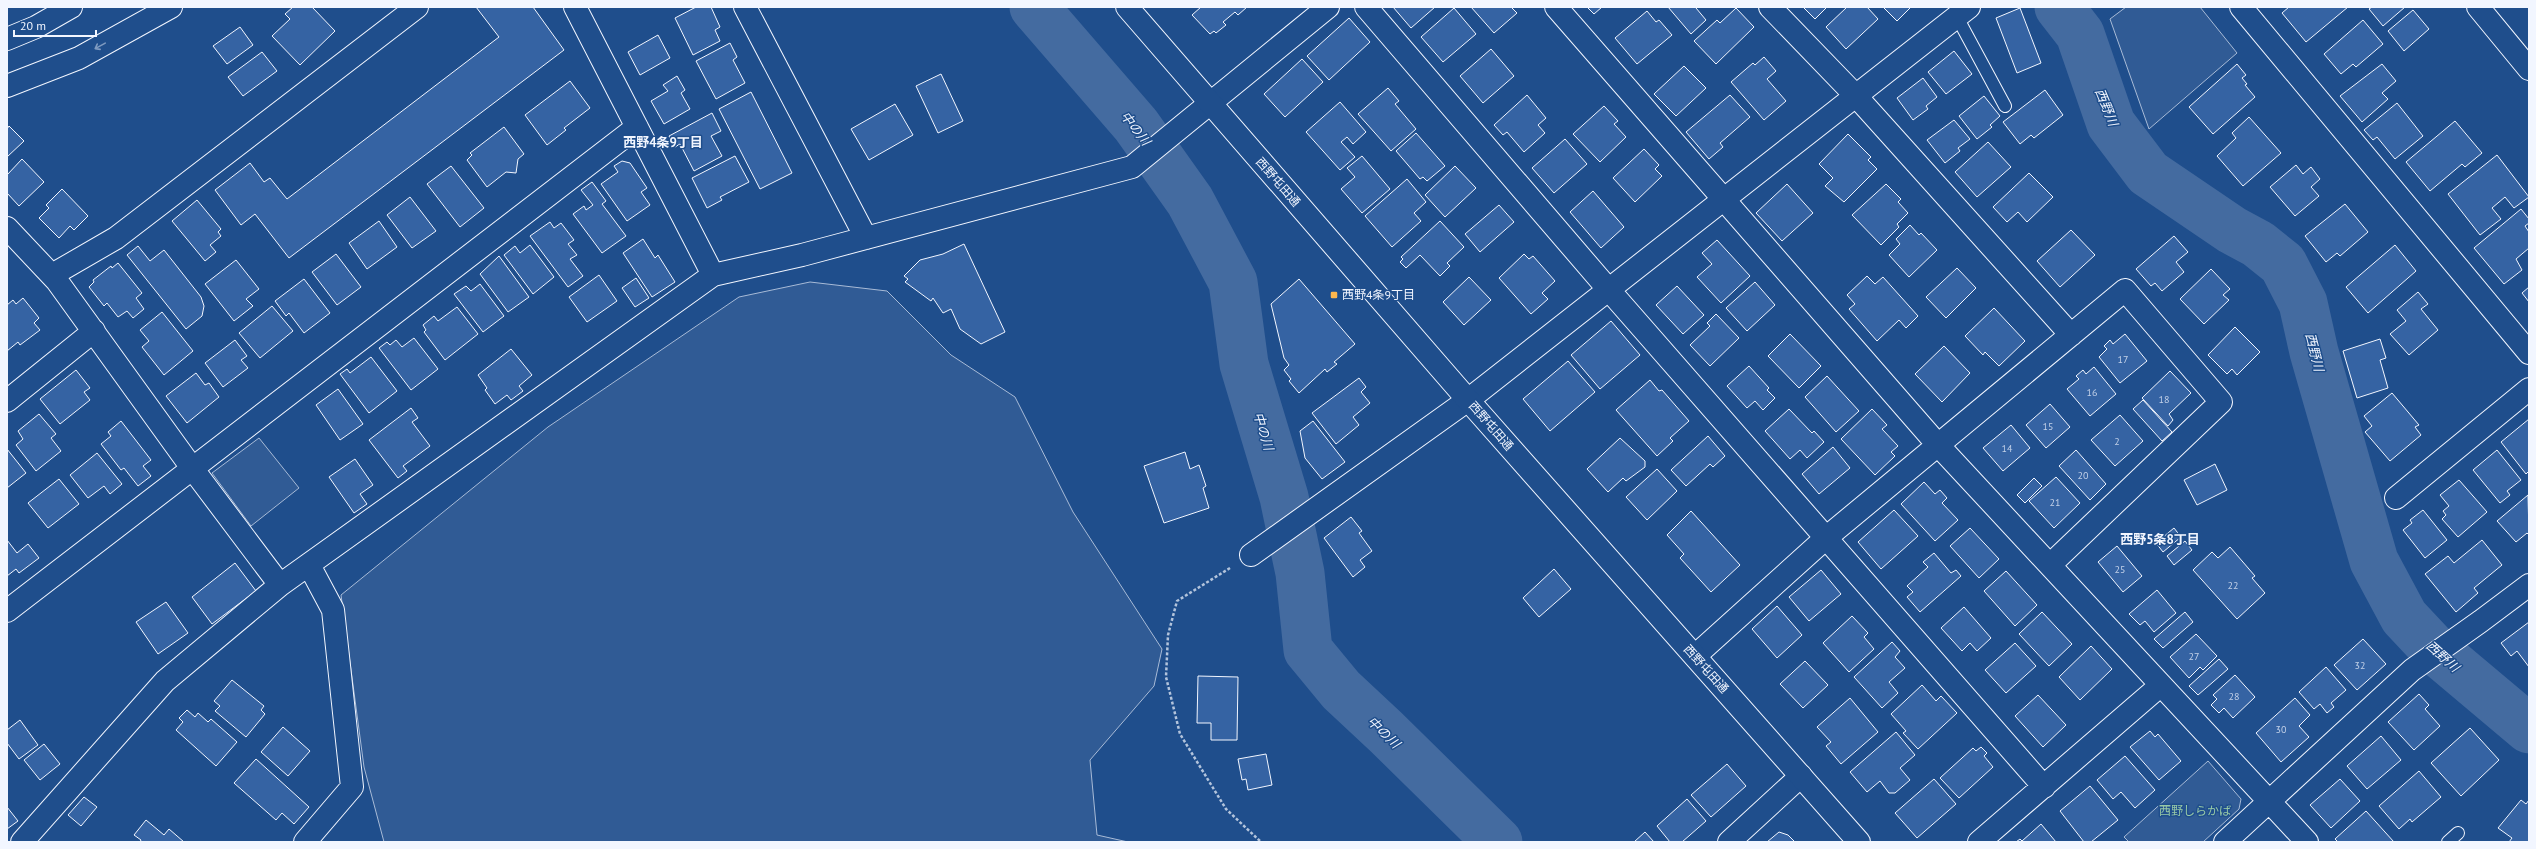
<svg xmlns="http://www.w3.org/2000/svg" width="2536" height="849" font-family="'PT Sans','Noto Sans JP',sans-serif">
<style>
.built{fill:#305b95;stroke:#a8bbd7}
.lines{fill:none;stroke-linecap:round;stroke-linejoin:round}
.river{stroke:#446ba0;stroke-width:49}
.building{fill:#3563a3;stroke:#f2f6ff}
.lane-casing{stroke:#f2f6ff;stroke-width:14}
.street-casing{stroke:#f2f6ff;stroke-width:24}
.secondary-casing{stroke:#f2f6ff;stroke-width:24}
.primary-casing{stroke:#f2f6ff;stroke-width:24}
.path{stroke:#b3c4dc;stroke-width:2.5;stroke-dasharray:3 2;stroke-linecap:butt}
.lane{stroke:#1f4e8c;stroke-width:12}
.street{stroke:#1f4e8c;stroke-width:22}
.secondary{stroke:#1f4e8c;stroke-width:22}
.primary{stroke:#1f4e8c;stroke-width:22}
.oneway{stroke:#7e9ac0}
.poi-dot{fill:#ffb74d;stroke:#1f4e8c;stroke-width:1.5}
.labels{text-anchor:middle;stroke-width:3;stroke-linejoin:round;paint-order:stroke}
.number-label{font-size:10px;fill:#c3d1e8}
.street-label{font-size:12px;fill:#f2f6ff;stroke:#1f4e8c}
.poi-label{font-size:12px;fill:#f2f6ff;stroke:#1f4e8c;text-anchor:start}
.park-label{font-size:12px;fill:#97c8a6;stroke:#1f4e8c}
.water-label{font-size:13px;font-style:italic;fill:#f2f6ff;stroke:#1f4e8c}
.neighbourhood-label{font-size:13px;font-weight:bold;fill:#f2f6ff;stroke:#1f4e8c}
</style>
<rect width="100%" height="100%" fill="#1f4e8c"/>
<path class="built" d="M2126,7H2200L2237,53L2149,129L2110,19Z
M810,282L887,291L951,355L1015,397L1073,512L1162,649L1154,686L1090,760L1097,835L1128,842H384L364,767L341,595L548,427L739,297Z
M259,438L299,488L251,526L212,473Z
M2208,761L2241,799L2239,809L2203,842H2129L2124,837Z"/>
<g class="lines">
<path class="river" d="M1034,7L1136,125L1190,201L1233,282L1244,364L1284,497L1300,573L1308,650L1341,690L1386,732L1498,842
M2059,7L2080,34L2111,124L2148,173L2232,230L2258,244L2283,264L2303,303L2314,352L2374,561L2404,617L2434,649L2529,729"/>
</g>
<path class="building" d="M293,7H312L335,31L300,65L272,36L290,19L285,14Z
M476,7H533L564,50L289,258L255,214L241,225L215,190L250,163L264,182L270,178L287,199L499,37Z
M696,7H711L720,27L715,30L720,41L693,55L675,18Z
M1201,7H1247L1238,15L1235,12L1223,22L1226,25L1216,33L1214,31L1210,34L1192,15Z
M1393,7H1435L1411,28Z
M1471,7H1511L1517,13L1494,33Z
M1587,7H1602L1594,14Z
M1668,7H1698L1696,8L1706,20L1691,34Z
M1803,7H1827L1815,19Z
M1847,7H1867L1878,19L1846,49L1826,27Z
M1883,7H1911L1897,21Z
M2289,7H2348L2306,42L2282,13Z
M2372,7H2405L2383,26L2369,9Z
M1454,8L1476,34L1443,62L1421,37Z
M1736,8L1754,27L1716,64L1694,41L1717,20L1720,23Z
M2020,8L2041,63L2017,73L1996,18Z
M2413,10L2429,29L2404,51L2388,31Z
M1647,11L1656,22L1659,20L1672,35L1637,64L1615,38Z
M1349,18L1370,42L1329,80L1307,56Z
M2363,20L2383,44L2356,67L2353,64L2341,74L2324,54Z
M240,27L253,45L227,64L213,46Z
M658,35L670,58L640,75L628,52Z
M730,43L737,57L733,60L745,83L716,99L696,61Z
M1491,49L1514,76L1483,103L1460,76Z
M1954,51L1972,74L1946,94L1928,72Z
M262,52L277,71L243,96L228,77Z
M1764,57L1776,71L1767,79L1786,101L1764,120L1731,82L1753,63L1755,65Z
M1302,59L1323,82L1285,117L1264,94Z
M2237,64L2246,75L2242,78L2247,84L2245,85L2255,97L2213,134L2189,107Z
M2382,64L2396,81L2382,93L2388,99L2362,122L2340,96Z
M1684,66L1706,88L1676,116L1654,94Z
M941,74L963,121L938,133L916,86Z
M677,76L685,90L681,93L690,109L664,124L651,101L668,91L663,85Z
M1923,78L1937,97L1926,106L1928,109L1913,120L1897,98Z
M570,81L590,108L564,128L566,130L547,145L525,115Z
M1388,88L1399,101L1395,104L1416,129L1391,151L1358,114Z
M2045,90L2063,115L2034,138L2031,135L2020,144L2003,122Z
M751,92L792,173L760,189L719,109Z
M1527,95L1546,118L1538,125L1545,133L1524,152L1507,132L1503,135L1494,125Z
M1730,95L1750,117L1720,143L1723,147L1709,159L1686,132Z
M1984,96L2000,116L1990,125L1992,127L1977,139L1959,116Z
M1340,102L1366,132L1353,144L1347,137L1341,142L1355,157L1340,170L1306,132Z
M2397,103L2423,136L2395,159L2377,137L2373,140L2364,130Z
M895,104L913,135L869,160L851,129Z
M1604,106L1618,121L1614,124L1626,137L1600,162L1573,134Z
M712,113L721,131L711,136L722,156L694,171L680,144L675,147L669,136Z
M2249,117L2281,153L2243,186L2217,156L2236,138L2232,133Z
M1954,120L1970,139L1958,148L1960,151L1945,163L1927,140Z
M2455,121L2482,153L2465,167L2462,164L2430,191L2406,162Z
M9,126L24,141L7,157V129Z
M504,127L524,154L518,159L516,173L506,172L487,187L467,160L472,155L470,153Z
M1416,133L1445,166L1427,181L1423,177L1420,179L1396,151Z
M1848,134L1871,157L1868,160L1877,169L1844,202L1825,186L1833,178L1819,164Z
M1565,139L1587,164L1554,193L1532,168Z
M1988,142L2011,167L1977,197L1955,172Z
M1644,149L1659,165L1655,169L1662,176L1635,202L1613,178Z
M2497,155L2529,197L2514,208L2505,197L2492,208L2501,219L2480,235L2448,194Z
M735,156L749,182L720,197L722,200L707,208L692,178Z
M1362,156L1390,189L1362,213L1341,189L1355,177L1347,168Z
M22,159L44,182L19,206L7,193V175Z
M622,161L630,163L647,188L641,192L650,205L627,221L601,184L618,172L614,166Z
M2296,165L2303,174L2311,167L2320,179L2311,187L2319,196L2295,216L2270,187Z
M451,166L484,208L460,227L427,184Z
M1455,166L1476,188L1445,217L1425,195Z
M2029,173L2053,197L2027,222L2018,212L2007,222L1993,207Z
M1407,179L1426,202L1414,213L1421,221L1392,247L1365,216Z
M592,182L606,201L602,204L626,236L602,253L573,214L584,206L586,210L593,205L581,190Z
M1787,184L1813,213L1782,241L1756,213Z
M1886,184L1901,199L1898,202L1908,213L1897,224L1899,227L1881,245L1852,215Z
M62,189L88,216L74,230L70,226L59,238L39,218L49,208L46,205Z
M1593,191L1624,227L1601,248L1570,212Z
M410,197L436,231L412,248L387,215Z
M197,200L221,229L218,232L221,236L210,245L216,252L205,261L172,221Z
M2345,204L2368,232L2340,256L2337,253L2326,262L2305,236Z
M1499,205L1514,222L1480,252L1465,234Z
M2521,209L2529,219V223L2525,226L2529,232V248L2516,259L2522,270L2504,284L2474,248Z
M379,221L397,247L367,269L349,243Z
M1440,221L1464,247L1447,263L1450,266L1440,276L1420,255L1406,268L1400,262L1403,259L1401,257Z
M550,222L554,228L561,223L574,240L568,244L577,255L570,259L583,276L568,287L530,236Z
M1910,225L1919,235L1921,233L1937,250L1909,277L1889,255L1900,244L1896,239Z
M2071,230L2095,255L2060,287L2037,261Z
M2174,236L2188,252L2176,262L2184,272L2162,291L2155,283L2151,286L2136,269Z
M643,239L655,258L658,255L675,282L652,297L623,253Z
M1717,240L1750,276L1721,303L1697,277L1712,264L1702,253Z
M964,244L1005,332L981,344L960,329L951,309L943,313L933,298L931,301L905,282L908,279L904,276L920,260L943,254Z
M530,245L554,277L533,294L504,255L515,246L520,253Z
M2395,245L2416,271L2368,313L2346,287Z
M138,246L150,261L164,250L201,297L204,306L202,316L186,329L127,255Z
M336,254L361,287L337,305L312,272Z
M1524,254L1529,259L1533,256L1555,281L1542,293L1548,299L1531,314L1499,278Z
M499,256L529,297L508,312L480,274Z
M236,260L259,289L246,299L253,306L234,321L205,284Z
M118,263L142,293L136,298L144,309L133,318L127,311L118,317L107,303L104,306L89,287L94,282L93,280L111,266L112,268Z
M1957,268L1976,288L1946,318L1926,297Z
M2211,269L2230,289L2223,295L2229,300L2204,324L2180,299Z
M599,275L617,301L587,322L569,297Z
M1867,276L1875,284L1883,277L1918,316L1906,328L1899,320L1877,341L1849,309L1855,304L1847,295Z
M1469,277L1491,300L1464,325L1443,302Z
M636,278L649,298L635,307L622,288Z
M304,279L330,313L304,333L289,313L286,316L275,301Z
M1299,279L1355,344L1334,362L1337,364L1327,372L1325,369L1299,393L1289,381L1291,379L1284,370L1289,365L1284,358L1271,304Z
M1755,282L1775,305L1747,331L1726,308Z
M480,284L504,316L483,332L454,294L466,286L471,291Z
M1677,286L1704,315L1683,334L1656,305Z
M2529,287V302L2522,293Z
M2418,292L2428,304L2421,309L2438,330L2409,355L2390,334L2406,321L2397,310Z
M23,298L39,318L34,323L40,330L20,345L18,342L7,351V305L13,300L16,304Z
M272,306L293,331L260,358L239,333Z
M457,307L478,334L445,360L424,332L426,330L423,325L434,316L438,321Z
M1994,308L2025,341L1999,366L1985,352L1983,355L1965,336Z
M162,312L193,351L164,375L142,347L149,341L140,330Z
M1716,314L1739,338L1710,366L1690,345L1710,326L1707,323Z
M1611,321L1640,355L1600,389L1571,355Z
M2235,327L2260,352L2237,375L2232,369L2227,374L2208,355Z
M1790,334L1821,366L1799,388L1768,356Z
M2125,334L2147,361L2120,383L2099,357L2107,349L2104,346L2110,340L2113,344Z
M414,338L438,369L411,390L379,348L387,342L390,345L396,340L402,347Z
M2380,339L2386,358L2380,360L2388,388L2357,398L2343,351Z
M235,340L247,356L241,360L248,368L223,387L205,363Z
M1944,346L1970,373L1942,402L1915,374Z
M511,349L532,375L519,386L523,391L511,400L507,395L495,404L485,390L487,388L478,375Z
M371,357L397,391L369,413L340,374L347,369L350,373Z
M1568,361L1595,392L1550,431L1523,399Z
M1749,366L1769,388L1767,390L1775,398L1763,410L1755,401L1747,408L1727,386Z
M2094,367L2116,394L2090,416L2067,389L2079,379L2076,376L2083,370L2086,374Z
M76,370L90,388L84,392L90,400L60,424L40,399Z
M2170,371L2191,393L2169,414L2173,420L2168,426L2142,398Z
M196,373L205,385L209,383L219,397L187,423L166,396Z
M1827,376L1859,411L1836,432L1805,397Z
M1359,378L1366,387L1361,392L1370,403L1353,417L1359,425L1336,444L1312,413Z
M1650,380L1659,391L1662,390L1689,421L1670,438L1673,441L1657,456L1616,410Z
M338,389L363,424L340,440L316,405Z
M2392,393L2419,425L2415,427L2421,435L2390,461L2365,432L2372,426L2364,416Z
M2143,400L2172,432L2162,441L2133,409Z
M2050,404L2070,427L2046,448L2026,425Z
M411,408L418,418L412,422L430,446L403,466L407,471L398,478L369,440Z
M1789,409L1812,433L1814,431L1824,442L1807,458L1800,450L1790,459L1765,431Z
M1872,409L1887,425L1882,429L1898,446L1891,452L1895,456L1875,475L1841,439Z
M39,414L56,434L51,438L61,451L36,471L16,445L23,439L18,431Z
M2120,415L2143,441L2115,466L2091,440Z
M2529,419V471L2526,474L2501,442Z
M121,421L151,460L143,466L151,476L138,486L124,468L121,470L101,444L111,436L108,432Z
M1313,421L1345,462L1322,479L1305,458L1300,431Z
M2011,425L2030,448L2003,471L1983,448Z
M1708,436L1725,456L1713,467L1710,464L1686,486L1671,470Z
M1620,438L1645,461V467L1626,481L1623,478L1608,492L1587,469Z
M1833,447L1850,468L1819,494L1802,474Z
M7,449L26,473L7,488Z
M2076,450L2106,484L2090,500L2059,466Z
M2497,450L2521,480L2507,491L2510,495L2500,503L2473,470Z
M1185,452L1190,469L1199,465L1206,486L1203,488L1209,508L1164,523L1144,466Z
M97,453L122,484L110,494L104,486L88,498L70,475Z
M355,459L373,485L360,494L367,504L354,513L329,477Z
M2215,464L2227,490L2197,505L2184,480Z
M1657,469L1677,491L1647,520L1626,497Z
M2056,477L2080,503L2054,528L2029,501Z
M2034,478L2042,486L2025,503L2017,495Z
M59,479L79,504L48,528L28,503Z
M2459,480L2487,512L2458,537L2442,519L2446,515L2443,511L2449,506L2440,495Z
M1924,482L1935,494L1940,490L1947,498L1942,503L1958,520L1935,541L1901,504Z
M2528,495L2529,535L2527,533L2516,542L2497,521Z
M1894,510L1918,536L1881,569L1858,542Z
M2423,510L2447,540L2425,558L2403,530L2412,523L2410,520Z
M1691,511L1740,565L1711,592L1680,558L1684,554L1667,535Z
M1351,517L1362,531L1359,533L1372,551L1360,560L1365,567L1353,577L1324,538Z
M1970,528L1999,559L1979,578L1950,546Z
M2174,528L2181,537L2163,552L2156,543Z
M7,540L17,553L28,544L39,558L19,573L16,569L7,576Z
M2482,540L2502,565L2474,588L2478,593L2456,612L2425,574L2448,556L2454,563Z
M2185,541L2192,550L2174,565L2167,556Z
M2117,546L2142,576L2123,592L2098,562Z
M2230,547L2255,576L2252,578L2265,593L2237,619L2193,570L2212,552L2218,558Z
M1934,553L1951,573L1956,570L1961,576L1920,612L1907,597L1913,592L1907,586L1928,567L1923,562Z
M235,563L256,591L212,624L192,597Z
M1554,569L1571,589L1539,617L1523,598Z
M1821,570L1841,594L1809,621L1789,597Z
M2006,571L2037,605L2015,626L1984,591Z
M2157,590L2176,613L2154,632L2145,621L2140,625L2129,614Z
M166,602L188,633L158,654L136,622Z
M1777,606L1802,635L1777,658L1752,629Z
M1964,607L1991,638L1977,651L1970,643L1962,651L1941,628Z
M2042,612L2072,644L2049,666L2019,634Z
M2185,612L2193,622L2163,648L2154,639Z
M1852,616L1868,633L1864,637L1874,649L1849,672L1823,643Z
M2529,622V667L2517,651L2511,656L2501,643Z
M2196,634L2217,656L2203,670L2200,667L2189,678L2170,657Z
M2363,639L2386,664L2357,690L2334,665Z
M1892,642L1900,651L1895,657L1905,668L1889,682L1898,693L1882,708L1854,677Z
M2015,643L2036,666L2006,693L1985,670Z
M2091,646L2112,669L2080,700L2059,677Z
M2219,659L2228,669L2198,695L2189,686Z
M1805,661L1828,685L1803,708L1780,684Z
M2326,667L2346,690L2331,703L2334,707L2327,713L2320,704L2314,709L2299,692Z
M2235,675L2255,697L2233,718L2224,708L2219,713L2211,705L2217,699L2213,695Z
M1198,676L1238,677L1237,740H1211V723H1197Z
M232,680L264,706L261,710L265,714L246,737L215,711L220,706L214,701Z
M1922,685L1936,701L1941,696L1957,713L1918,749L1903,733L1906,731L1891,714Z
M2419,694L2429,705L2425,709L2440,726L2414,750L2388,722Z
M2038,695L2066,725L2043,747L2015,716Z
M1850,698L1878,732L1841,764L1826,746L1831,742L1817,727Z
M2295,698L2310,715L2299,726L2309,737L2281,762L2256,733Z
M187,710L195,717L198,713L208,722L211,719L237,742L216,766L176,730L183,722L179,718Z
M20,720L38,745L19,759L7,743V730Z
M283,727L310,751L288,776L261,752Z
M2470,728L2499,760L2461,796L2431,763Z
M2150,731L2155,737L2158,734L2181,761L2159,780L2130,747Z
M1896,732L1915,755L1900,768L1910,780L1895,793H1889L1880,781L1867,792L1850,772Z
M2381,736L2401,760L2367,789L2347,766Z
M44,744L60,764L40,780L24,760Z
M1981,747L1987,753L1984,756L1993,767L1959,798L1940,778L1973,748L1976,751Z
M1266,754L1272,785L1248,790L1246,779L1242,780L1238,759Z
M2125,756L2155,790L2135,808L2121,792L2113,799L2097,780Z
M256,759L309,807L294,824L282,813L276,820L234,783Z
M1727,764L1746,786L1711,817L1691,795Z
M2419,771L2441,797L2412,822L2410,819L2399,829L2379,806Z
M1934,779L1956,804L1917,838L1895,813Z
M2340,779L2360,801L2331,828L2310,805Z
M2090,786L2118,820L2091,842H2084L2060,811Z
M84,797L97,807L81,826L68,815Z
M1687,799L1706,821L1682,842H1670L1657,826Z
M2521,800L2526,804L2529,800V842H2509L2512,838L2498,828Z
M7,807L18,821L7,829Z
M2366,811L2394,842H2338L2335,839Z
M146,820L164,835L169,829L184,842H140L141,840L134,835Z
M2041,824L2056,842H2016L2020,839L2022,841Z
M1645,832L1654,842H1634Z
M1779,832L1788,835L1795,842H1767Z"/>
<g class="lines">
<defs>
<path id="lane" d="M1957,17L2005,106
M2448,842L2458,833"/>
<path id="street" d="M575,7L713,275
M745,7L866,238
M1366,7L1609,290L2044,787
M1556,7L1938,445L2307,842
M1770,7L1856,96L2071,335
M2241,7L2529,353
M2478,7L2529,69
M7,228L57,281L192,468L280,585
M52,275L116,238L417,7
M7,401L94,331
M2396,498L2529,389
M1251,555L1468,400L1969,7
M7,611L637,127
M1695,656L1827,537L2125,290L2221,402L2050,565
M22,842L165,681L280,585L713,275L802,255L1132,167L1328,7
M305,842L352,787L333,610L309,565
M1729,842L1801,776
M1979,842L2161,685
M2225,842L2412,670L2481,621L2529,585"/>
<path id="secondary" d="M1127,7L1468,400L1859,842"/>
<path id="primary" d="M7,39L36,27L71,7
M7,86L79,58L171,7"/>
</defs>
<use href="#lane" class="lane-casing"/>
<use href="#street" class="street-casing"/>
<use href="#secondary" class="secondary-casing"/>
<use href="#primary" class="primary-casing"/>
<path class="path" d="M1230,568L1177,601L1168,635L1166,677L1180,734L1226,809L1261,842"/>
<use href="#lane" class="lane"/>
<use href="#street" class="street"/>
<use href="#secondary" class="secondary"/>
<use href="#primary" class="primary"/>
</g>
<defs><path id="oneway-shaft" d="M-6 0H5M1.5-3L5.5 0L1.5 3" fill="none" stroke-width="1.6" stroke-linecap="round" stroke-linejoin="round"/></defs>
<use class="oneway" href="#oneway-shaft" transform="translate(100 46) rotate(151)"/>
<rect class="poi-dot" x="1330" y="291" width="8" height="8" rx="2"/>
<g class="labels">
<g class="number-label">
<text x="2123" y="363">17</text>
<text x="2092" y="396">16</text>
<text x="2164" y="403">18</text>
<text x="2048" y="430">15</text>
<text x="2117" y="445">2</text>
<text x="2007" y="452">14</text>
<text x="2083" y="479">20</text>
<text x="2055" y="506">21</text>
<text x="2120" y="573">25</text>
<text x="2233" y="589">22</text>
<text x="2194" y="660">27</text>
<text x="2360" y="669">32</text>
<text x="2234" y="700">28</text>
<text x="2281" y="733">30</text>
</g>
<g class="street-label">
<text transform="translate(1278 182) rotate(49)" y="4">西野屯田通</text>
<text transform="translate(1491 426) rotate(49)" y="4">西野屯田通</text>
<text transform="translate(1706 669) rotate(48)" y="4">西野屯田通</text>
</g>
<g class="poi-label">
<text x="1342" y="299">西野4条9丁目</text>
</g>
<g class="park-label">
<text x="2195" y="815">西野しらかば</text>
</g>
<g class="water-label">
<text transform="translate(2107 107) rotate(68)" y="5">西野川</text>
<text transform="translate(1136 128) rotate(52)" y="5">中の川</text>
<text transform="translate(2315 352) rotate(76)" y="5">西野川</text>
<text transform="translate(1264 431) rotate(73)" y="5">中の川</text>
<text transform="translate(2443 656) rotate(42)" y="5">西野川</text>
<text transform="translate(1384 732) rotate(44)" y="5">中の川</text>
</g>
<g class="neighbourhood-label">
<text x="663" y="147">西野4条9丁目</text>
<text x="2160" y="544">西野5条8丁目</text>
</g>
</g>
<rect width="2536" height="849" fill="none" stroke="#f2f6ff" stroke-width="16"/>
<path d="M14 30v6h82v-6" fill="none" stroke="#f2f6ff" stroke-width="2"/>
<text x="20" y="30" font-size="12" fill="#f2f6ff" stroke="#1f4e8c" stroke-width="3" paint-order="stroke">20 m</text>
</svg>
